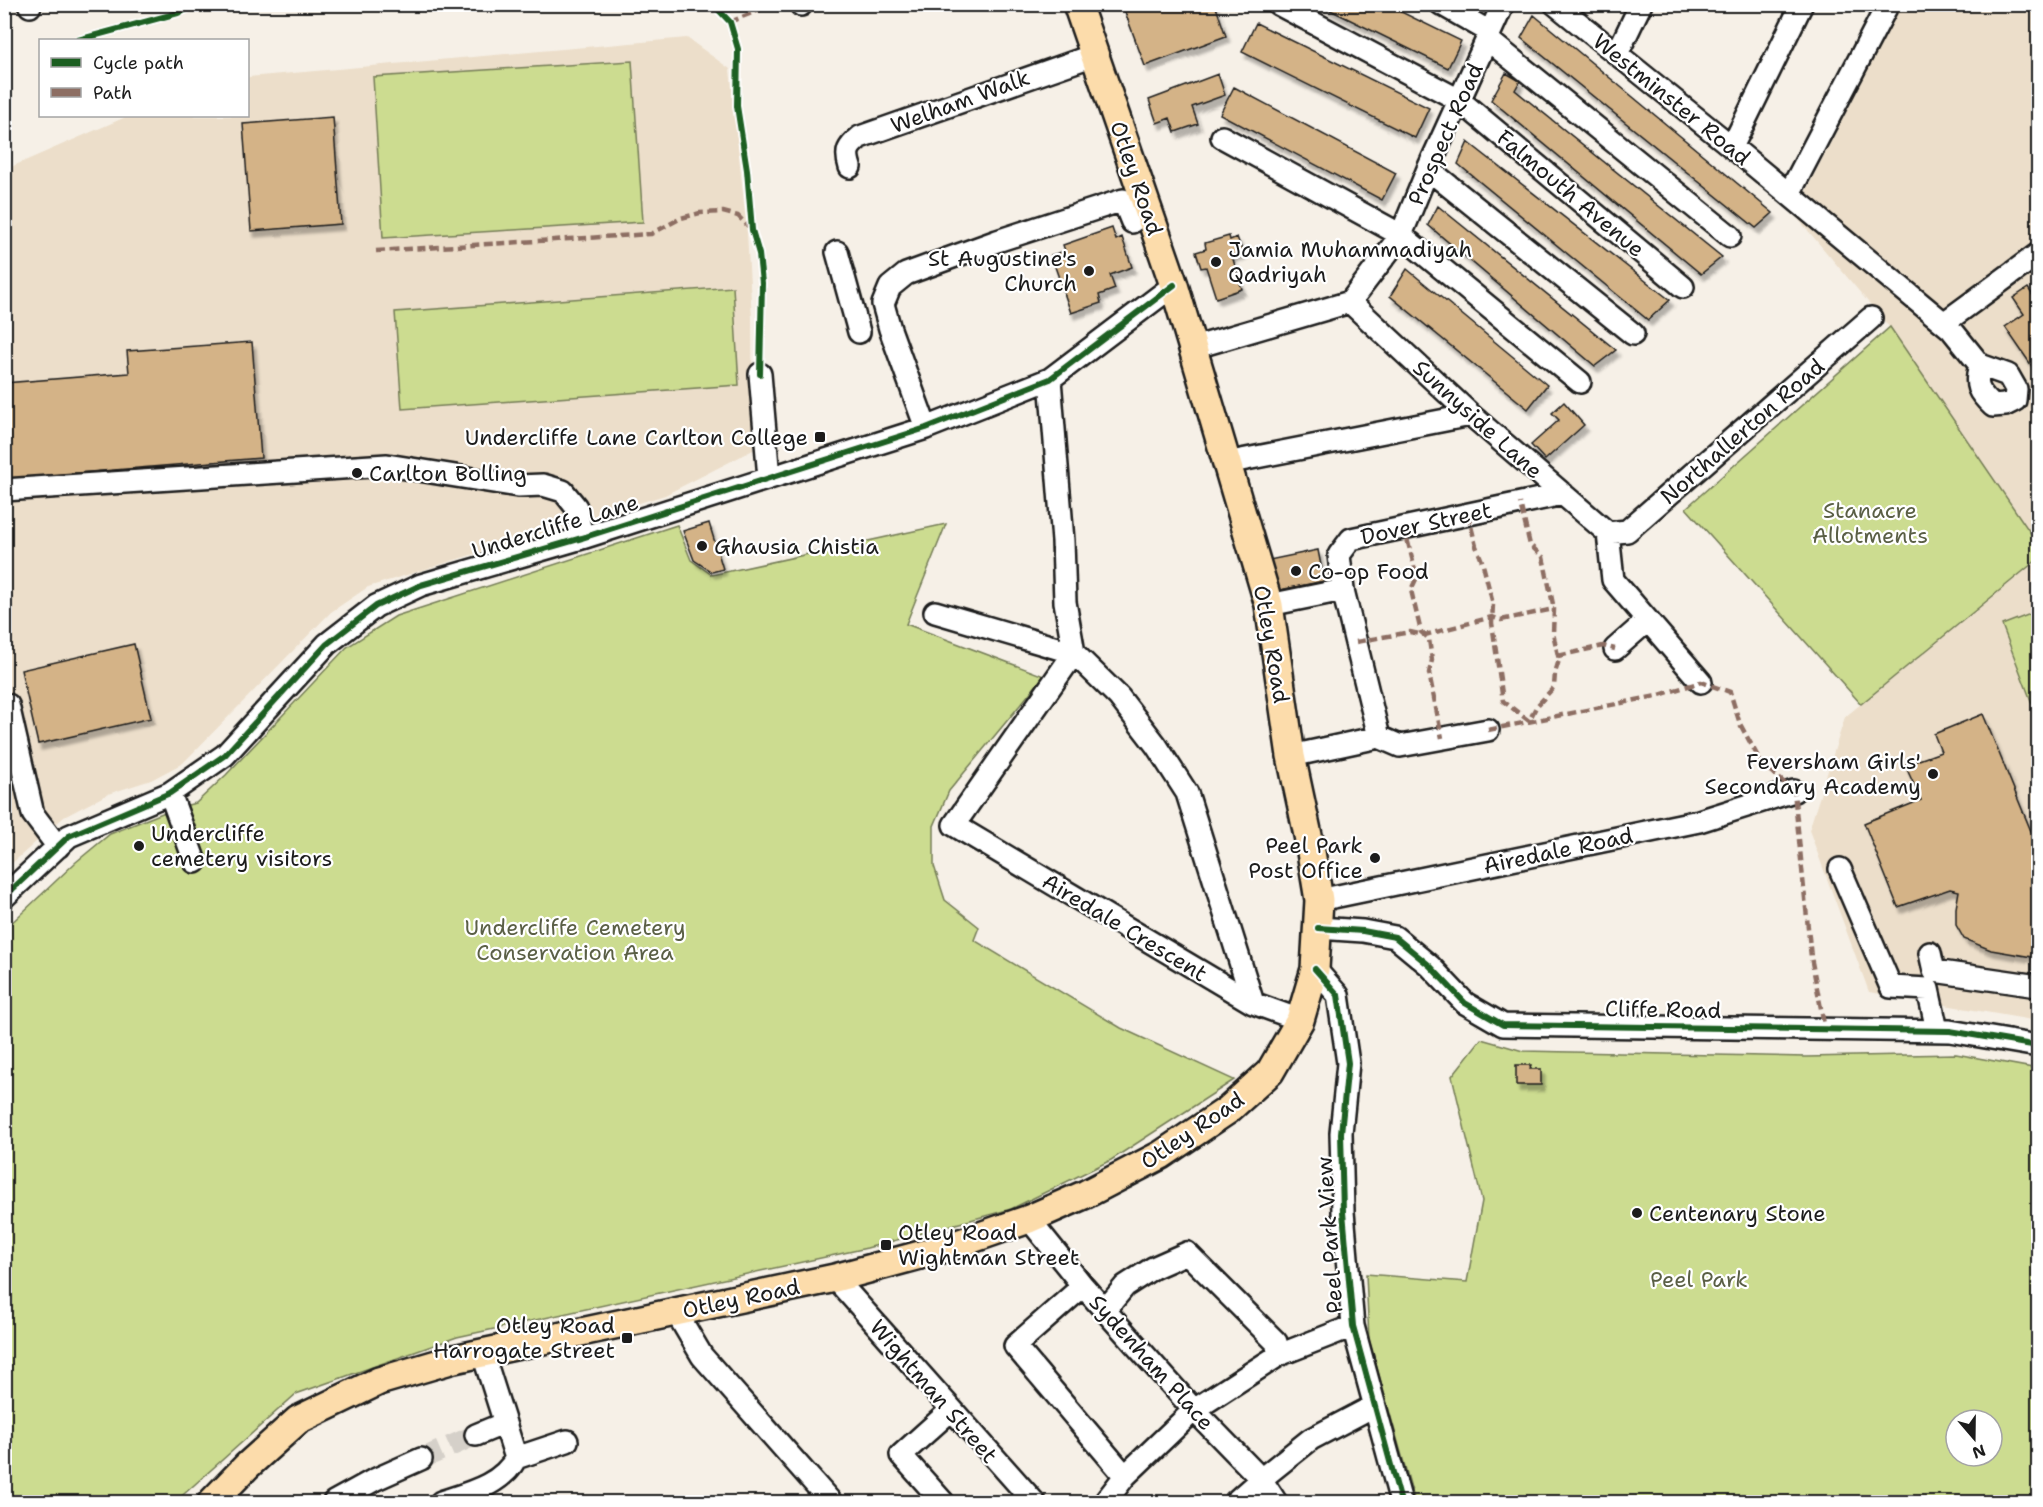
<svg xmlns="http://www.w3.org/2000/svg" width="2043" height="1507" font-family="'Shantell Sans',sans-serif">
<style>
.built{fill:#ecdeca}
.green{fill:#ccdc90;stroke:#747c56;stroke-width:1.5;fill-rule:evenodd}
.building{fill:#d4b387;stroke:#1c1c1c;stroke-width:1.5;filter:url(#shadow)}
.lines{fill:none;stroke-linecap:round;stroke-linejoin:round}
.minor-tunnel{stroke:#d5d0c9;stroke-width:21;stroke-dasharray:21 10;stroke-linecap:butt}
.minor-casing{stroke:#1c1c1c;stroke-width:26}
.major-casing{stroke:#1c1c1c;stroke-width:32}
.minor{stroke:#fff;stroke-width:21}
.major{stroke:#fcdcab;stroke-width:27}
.quiet{stroke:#8d6e63;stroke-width:4.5;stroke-dasharray:9 4.5;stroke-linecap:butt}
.cycleway-casing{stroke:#fff;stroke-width:10}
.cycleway{stroke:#1b5e20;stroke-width:6}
.poi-dot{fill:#1c1c1c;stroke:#fff;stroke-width:2}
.labels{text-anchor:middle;stroke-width:4.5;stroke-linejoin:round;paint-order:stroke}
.street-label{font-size:22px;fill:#1c1c1c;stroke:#fff}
.poi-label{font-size:22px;fill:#1c1c1c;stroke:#fff;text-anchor:start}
.park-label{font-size:22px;fill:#5a5f45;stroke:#fff}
</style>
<defs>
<filter id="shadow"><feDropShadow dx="3.5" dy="6" stdDeviation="1.5" flood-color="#0004"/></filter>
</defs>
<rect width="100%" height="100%" fill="#f6f0e7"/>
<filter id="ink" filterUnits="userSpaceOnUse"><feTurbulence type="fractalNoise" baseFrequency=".0167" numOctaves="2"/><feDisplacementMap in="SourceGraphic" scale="12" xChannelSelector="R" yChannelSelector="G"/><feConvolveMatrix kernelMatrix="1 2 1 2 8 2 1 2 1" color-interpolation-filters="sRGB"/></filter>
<g filter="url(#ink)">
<path class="built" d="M2000,4L2007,9L2013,5H2038V544L1890,328L1794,214L1901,5Z
M687,38L730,69L747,233L752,318L753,450L665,495L368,587L331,612L183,763L151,780L108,794L64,817L9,866L4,846V170L128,116H248V77Z
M2038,559V1021L1869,992L1809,830L1845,717Z"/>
<path class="green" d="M632,61L643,222L383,238L373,77Z
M733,287L739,385L402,409L395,312Z
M1890,327L2038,544V559L1861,704L1686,508Z
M946,524L906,624L1044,676L949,791L934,826V866L945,900L979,927L974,940L1121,1028L1234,1080L1111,1160L1011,1209L867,1248L457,1337L296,1394L175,1502H5V929L76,862L110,834L175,808L196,803L226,775L347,647L396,616L677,525L691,560L712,575Z
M2038,611V719L2002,625Z
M1481,1039L1523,1051L1806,1057L1956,1054L2038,1069V1502H1415L1369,1340L1366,1274L1467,1282L1482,1201L1452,1076ZM1956,1420H1992V1456H1956Z"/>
<path class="building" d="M1122,4H1215L1226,36L1145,66Z
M1318,4H1385L1461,41L1448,68Z
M1534,15L1773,213L1756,228L1521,38Z
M1256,23L1429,108L1415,138L1242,52Z
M1506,73L1520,81L1515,90L1722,257L1701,274L1491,100Z
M1218,74L1225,95L1192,107L1198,124L1175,132L1170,118L1157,123L1149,100Z
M1234,87L1396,173L1382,200L1220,114Z
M333,117L341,224L251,231L243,124Z
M1468,142L1670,300L1648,320L1458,164Z
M1438,206L1616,350L1595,366L1428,225Z
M1112,228L1116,240L1122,237L1132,267L1110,275L1115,289L1099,295L1101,303L1071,313L1051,255L1065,251L1063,245Z
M1229,236L1230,240L1237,237L1243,253L1232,256L1242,289L1216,298L1206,267L1201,268L1196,252L1206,249L1205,243Z
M1407,269L1547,385L1528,409L1390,296Z
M2028,288L2038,303V375L2005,327L2024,314L2013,298Z
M252,342L261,458L4,479V383L129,373L127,351Z
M1564,402L1584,425L1545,460L1531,445L1559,420L1552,413Z
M709,523L723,569L712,572L694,560L683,531Z
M1318,550L1324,581L1275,591L1269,560Z
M134,644L151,718L38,744L21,670Z
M1983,714L2031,831L2038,828V958L1991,950L1964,939L1956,925V908L1959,891L1950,889L1898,907L1864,823L1921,800L1905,765L1941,752L1934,734Z
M1516,1065H1531L1530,1069H1541V1085H1516Z"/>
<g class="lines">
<path class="minor-tunnel" d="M421,1459L476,1435"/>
<defs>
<path id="minor" d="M29,4L30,6
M1278,4L1459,100L1683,287
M1441,4L1490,32
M1555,4L1732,147L1951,329L1980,365L2008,375L2016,389L2015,400L2005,405L1993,406C1978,392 1974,386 1980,365
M801,5V4
M1487,39L1730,236
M1617,54L1641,4
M1222,137L1401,235L1580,382
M1732,147L1802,4
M850,167C845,151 848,147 860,137L1094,55
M1428,169L1633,334
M1789,194L1888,4
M837,252L859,332
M1350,302L1471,415L1608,533
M1944,323L2038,254
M1193,348L1350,302L1401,235L1428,169L1503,4
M760,374L769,478
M1050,379L1063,541L1065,602L1074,653
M926,428L890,329L883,304L890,287L906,274L997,241L1123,200L1132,222
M1226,463L1471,415
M4,490L387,465L518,486L543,485L563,491L576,507L582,538
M1608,533L1627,531L1871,318
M1608,533L1613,580L1701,682
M1269,605L1343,590
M935,612L1074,653L1119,697L1156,745L1187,793L1253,1003
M1615,649L1647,621
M1074,653L954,825L1253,1003L1300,1020
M8,705L33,814L58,847
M1379,737L1343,590L1339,555L1351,539L1563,494
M1291,756L1379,737L1400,746L1488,730
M170,793L195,862
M1840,869L1891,987L1928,989L1937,1030
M4,897L69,836L170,793L225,755L327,644L376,606L421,585L582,538L926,428L1050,379L1174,285
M1319,900L1699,821L1794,791
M1318,928L1363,931L1395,937L1430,966L1465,1003L1503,1025L1950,1031L2038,1046
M1930,953L1934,971L2038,986
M1315,969L1338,995L1348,1063L1341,1133L1343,1212L1353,1326L1401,1502
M1029,1219L1083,1286L1194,1410L1261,1479L1276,1502
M835,1278L1034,1502
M1083,1286L1015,1346L1125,1476
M1105,1310L1125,1286L1153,1268L1187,1253L1276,1342L1279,1355
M676,1312L702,1356L831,1502
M476,1435L505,1423
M516,1458L567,1441
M334,1502L374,1480L421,1459
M441,1502C468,1493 502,1485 516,1458L483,1354
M943,1502L901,1455L951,1410
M1105,1502L1125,1476L1194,1410L1279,1355L1353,1326
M1235,1502L1261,1479L1311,1439L1374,1406"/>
<path id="major" d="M212,1502L247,1466L298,1420L379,1381L454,1359L835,1278L946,1248L1029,1219L1086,1194L1161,1155L1228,1110L1270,1072L1300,1020L1315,969L1319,900L1309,840L1291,756L1269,605L1174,285L1077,4"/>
</defs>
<use href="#minor" class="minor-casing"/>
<use href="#major" class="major-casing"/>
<use href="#minor" class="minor"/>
<use href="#major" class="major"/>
<path class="quiet" d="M794,4L801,5
M730,22L773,4
M376,251L651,234L681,218L700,213L723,212L738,216L752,230
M1468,514L1476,546L1482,561L1493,604L1492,623L1503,701L1529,721L1536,707L1554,687L1555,673L1559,660L1553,633L1554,609L1543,557L1530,545L1520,503
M1404,527L1417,577L1411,590L1421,632L1429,639L1432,660L1429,673L1442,738
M1356,642L1410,632L1425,635L1492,617L1501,620L1554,609
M1558,656L1603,646L1615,649
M1488,730L1656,696L1701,682L1730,692L1740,724L1762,764L1794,791L1811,957L1825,1029"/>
<defs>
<path id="cycleway" d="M713,4L730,22L738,49L737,106L747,170L752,230L759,254L762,283L760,374
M78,40L178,13L199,4
M4,897L69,836L170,793L225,755L327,644L376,606L421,585L582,538L926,428L1050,379L1174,285
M1318,928L1363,931L1395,937L1430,966L1465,1003L1503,1025L1950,1031L2038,1046
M1315,969L1338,995L1348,1063L1341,1133L1343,1212L1353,1326L1401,1502"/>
</defs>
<use href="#cycleway" class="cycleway-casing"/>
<use href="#cycleway" class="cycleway"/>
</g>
</g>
<g class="poi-dot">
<circle cx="1216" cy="262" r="6"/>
<circle cx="1089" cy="271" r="6"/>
<rect x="814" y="431" width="12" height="12" rx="3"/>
<circle cx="357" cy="473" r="6"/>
<circle cx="702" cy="546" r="6"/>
<circle cx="1296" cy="571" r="6"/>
<circle cx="1933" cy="774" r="6"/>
<circle cx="139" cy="846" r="6"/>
<circle cx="1375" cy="858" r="6"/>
<circle cx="1637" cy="1213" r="6"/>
<rect x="880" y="1239" width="12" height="12" rx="3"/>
<rect x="621" y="1332" width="12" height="12" rx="3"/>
</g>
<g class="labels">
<g class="street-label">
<text transform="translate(1672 99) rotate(39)" y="8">Westminster Road</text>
<text transform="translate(960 101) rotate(-20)" y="8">Welham Walk</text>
<text transform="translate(1445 134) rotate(-66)" y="8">Prospect Road</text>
<text transform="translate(1137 178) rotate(71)" y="8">Otley Road</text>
<text transform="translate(1571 193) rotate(40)" y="8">Falmouth Avenue</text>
<text transform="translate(1478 419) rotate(42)" y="8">Sunnyside Lane</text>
<text transform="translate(1742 431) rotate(-41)" y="8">Northallerton Road</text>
<text transform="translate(1426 523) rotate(-12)" y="8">Dover Street</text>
<text transform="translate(555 526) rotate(-17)" y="8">Undercliffe Lane</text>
<text transform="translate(1272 644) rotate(80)" y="8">Otley Road</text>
<text transform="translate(1558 850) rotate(-12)" y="8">Airedale Road</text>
<text transform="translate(1125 927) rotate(31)" y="8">Airedale Crescent</text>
<text transform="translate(1663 1009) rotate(1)" y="8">Cliffe Road</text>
<text transform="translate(1192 1130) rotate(-34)" y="8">Otley Road</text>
<text transform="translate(1329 1235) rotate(-94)" y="8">Peel Park View</text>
<text transform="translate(741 1298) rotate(-12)" y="8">Otley Road</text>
<text transform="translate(1152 1362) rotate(48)" y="8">Sydenham Place</text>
<text transform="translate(934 1391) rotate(49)" y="8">Wightman Street</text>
</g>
<g class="poi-label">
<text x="1228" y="257">Jamia Muhammadiyah<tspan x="1228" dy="25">Qadriyah</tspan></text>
<text x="1077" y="266" text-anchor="end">St Augustine's<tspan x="1077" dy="25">Church</tspan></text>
<text x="808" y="445" text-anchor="end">Undercliffe Lane Carlton College</text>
<text x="369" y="481">Carlton Bolling</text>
<text x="714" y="554">Ghausia Chistia</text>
<text x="1308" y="579">Co-op Food</text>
<text x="1921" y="769" text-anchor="end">Feversham Girls'<tspan x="1921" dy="25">Secondary Academy</tspan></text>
<text x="151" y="841">Undercliffe<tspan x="151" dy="25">cemetery visitors</tspan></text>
<text x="1363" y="853" text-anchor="end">Peel Park<tspan x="1363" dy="25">Post Office</tspan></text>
<text x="1649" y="1221">Centenary Stone</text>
<text x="898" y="1240">Otley Road<tspan x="898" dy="25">Wightman Street</tspan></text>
<text x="615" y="1333" text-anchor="end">Otley Road<tspan x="615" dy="25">Harrogate Street</tspan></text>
</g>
<g class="park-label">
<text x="1870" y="518">Stanacre<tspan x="1870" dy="25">Allotments</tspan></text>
<text x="575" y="935">Undercliffe Cemetery<tspan x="575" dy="25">Conservation Area</tspan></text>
<text x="1699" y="1287">Peel Park</text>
</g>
</g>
<rect width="2043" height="1507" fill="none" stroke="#fff" stroke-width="24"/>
<rect x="12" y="12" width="2019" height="1483" fill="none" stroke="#1c1c1c" stroke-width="2" filter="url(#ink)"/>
<rect x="39" y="39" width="210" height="78" fill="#ffffff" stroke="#a4a4a4" stroke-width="1.5"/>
<rect x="51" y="58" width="30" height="9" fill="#1b5e20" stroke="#a4a4a4" stroke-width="1.5"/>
<text x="93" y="69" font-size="18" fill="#1c1c1c">Cycle path</text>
<rect x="51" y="88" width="30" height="9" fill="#8d6e63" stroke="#a4a4a4" stroke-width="1.5"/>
<text x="93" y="99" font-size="18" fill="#1c1c1c">Path</text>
<g transform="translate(1974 1438) rotate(160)"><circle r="28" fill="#ffffff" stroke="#a4a4a4" stroke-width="1.5"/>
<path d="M0-4.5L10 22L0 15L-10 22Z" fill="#1c1c1c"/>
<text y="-9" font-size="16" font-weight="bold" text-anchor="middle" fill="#1c1c1c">N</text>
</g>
</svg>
